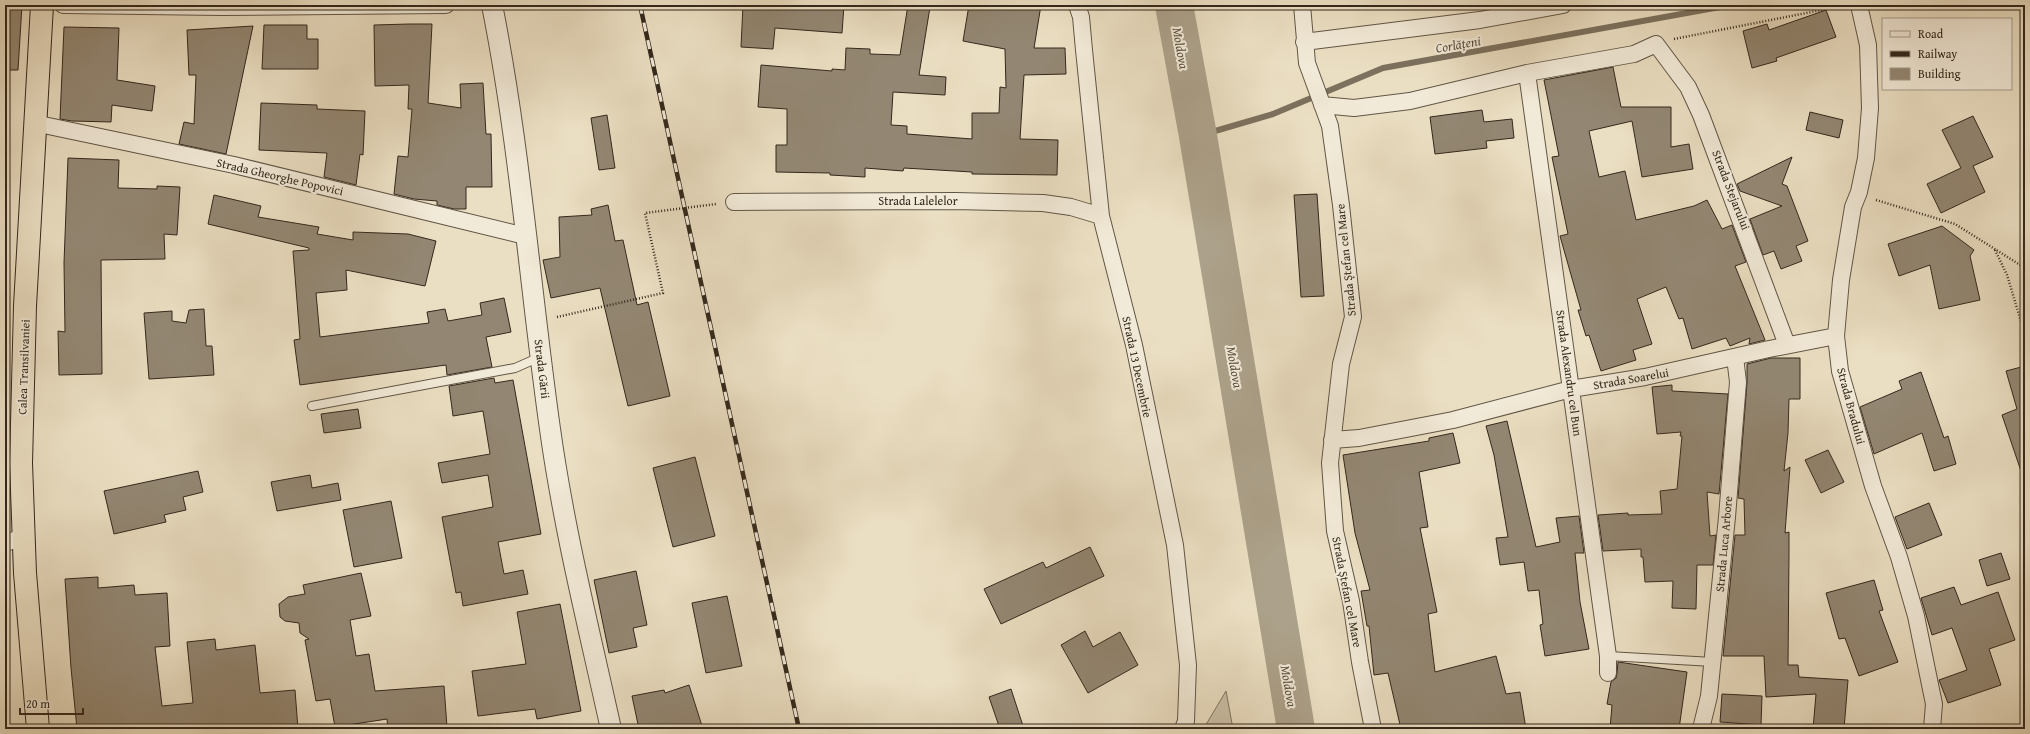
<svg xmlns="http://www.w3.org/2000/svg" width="2030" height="734" font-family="'Gentium Book Plus',serif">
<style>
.green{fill:#ccc0a7;stroke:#807462}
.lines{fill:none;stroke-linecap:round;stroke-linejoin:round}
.stream{stroke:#7c715e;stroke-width:6}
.river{stroke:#aca18a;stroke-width:38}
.building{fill:#938773;stroke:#33281c}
.service-casing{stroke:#615646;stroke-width:10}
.minor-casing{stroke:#615646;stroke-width:18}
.tertiary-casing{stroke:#615646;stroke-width:22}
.trunk-casing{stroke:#33281c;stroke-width:24}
.path{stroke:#33281c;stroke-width:2.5;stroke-dasharray:1 2;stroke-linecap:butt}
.service{stroke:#f2ead8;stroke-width:8}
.minor{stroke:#f2ead8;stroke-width:16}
.tertiary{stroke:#f2ead8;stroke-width:20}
.trunk{stroke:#ebdfc3;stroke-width:22}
.rail-casing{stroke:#33281c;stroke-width:4.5}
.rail{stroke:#f2ead8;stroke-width:3;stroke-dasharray:9;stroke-linecap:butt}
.labels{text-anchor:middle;stroke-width:4;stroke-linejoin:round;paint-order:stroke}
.street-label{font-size:12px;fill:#33281c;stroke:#f2ead8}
.water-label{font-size:13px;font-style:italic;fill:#574c3d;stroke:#f2ead8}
</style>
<rect width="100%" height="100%" fill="#ebdfc3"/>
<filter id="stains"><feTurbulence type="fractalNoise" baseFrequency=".005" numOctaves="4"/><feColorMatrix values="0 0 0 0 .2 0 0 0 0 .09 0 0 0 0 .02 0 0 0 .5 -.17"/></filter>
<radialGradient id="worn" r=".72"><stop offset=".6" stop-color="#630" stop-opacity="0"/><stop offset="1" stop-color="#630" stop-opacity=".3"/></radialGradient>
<path class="green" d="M1226,691L1233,729H1203L1204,728Z"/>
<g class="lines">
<path class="stream" d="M1198,136L1273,114L1383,68L1731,5"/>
<path class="river" d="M1174,5L1198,136L1296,729"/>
</g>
<path class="building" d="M5,5H22L18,70H5Z
M743,5L780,7V5H844L842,33L775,28L773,49L741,47Z
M908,5L930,7L919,75L946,77L945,95L893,92L891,125L907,126V134L972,139V113H999L1000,87L1006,88L1005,49L963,41L969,5H1041L1034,48H1065L1066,74L1024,75L1020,139L1058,140L1057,175L972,174V172L904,168L903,171L865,168V177L830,175V173L776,172V145H787V109L758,107L761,65L832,71V69L845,70L846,48L870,49V54L900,55Z
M1826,10L1836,37L1776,58L1777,61L1752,68L1743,31L1767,24L1769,30Z
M409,24H432L428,103L461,108L460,84L483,83L486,134H491L492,187H466V209H454L437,205V201L414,199L394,194L398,156L408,157L412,109H408L409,85L375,86L374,25Z
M264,25H307V39H318V69H262Z
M253,26L226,154L179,144L184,122L194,124L196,75H189L187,30Z
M64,27L119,28L117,80L155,86L152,111L112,105L111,122L72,121L60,119Z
M1613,67L1621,107H1671V147L1689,144L1693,169L1642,177L1632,121L1589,131L1599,177L1625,171L1636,220L1694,206L1707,200L1722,229L1732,225L1746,262L1735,266L1765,340L1749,344L1750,338L1730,346L1726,338L1692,349L1683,318L1679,319L1666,287L1637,299L1652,344L1633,350L1636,360L1601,371L1589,335L1586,336L1578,310H1581L1560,236L1568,234L1552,157L1559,156L1544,80Z
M261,103L317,105V109L365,111L363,155L360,154L356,185L324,177L327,153L259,150Z
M1482,110L1484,122L1512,119L1514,138L1486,141L1487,148L1435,154L1430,117Z
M1810,112L1843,120L1839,138L1806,130Z
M607,115L615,168L599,170L591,118Z
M1973,116L1993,157L1973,166L1985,192L1941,213L1927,184L1961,168L1942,130Z
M1792,157L1782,184L1787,186L1808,241L1796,246L1802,261L1781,269L1774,251L1763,255L1750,219L1782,206L1740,191L1737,184Z
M68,158L119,160L118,188L157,189V186L180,187L177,235L164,234L165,259L101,260L102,374L59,375L58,331L65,332L64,263Z
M1317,194L1324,296L1301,297L1294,195Z
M214,195L261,206L258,217L319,227L317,234L353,240V232L408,234L436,241L425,286L346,270L347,290L316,293L320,337L429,323L427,312L445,309L448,321L482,315L480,303L504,298L511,332L486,337L492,367L447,375L446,365L300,385L294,340L300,339L293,251L309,250V248L208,224Z
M608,205L615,241L623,240L637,305L648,302L670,396L628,406L600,288L551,298L543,260L560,257L559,217L592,215L591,209Z
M1942,226L1974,250L1970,256L1980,300L1939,309L1930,265L1899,276L1888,244Z
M204,309L206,346H212L214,375L149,379L144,313L172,311V321L186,323L189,310Z
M1771,358H1800V399H1789L1788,433L1784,471L1790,467L1785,533L1789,532V554L1788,665H1798L1799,677L1848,680L1844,729H1813L1816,694L1766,697L1764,656H1723L1735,535H1745L1744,499L1738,498L1747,383V364Z
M2025,366V420H2023L2025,424V473L2022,474L2002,415L2017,409L2006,371Z
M1921,372L1944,438L1948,436L1956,464L1934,471L1922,433L1874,454L1860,407L1902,389L1899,381Z
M494,378L495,383L513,380L541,534L498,542L504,574L523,570L528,594L463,606L461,592L456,593L442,517L493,507L488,475L442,483L438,463L490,454L483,411L453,416L449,386Z
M1672,385V391L1728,394L1719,494L1707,492L1710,536L1716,535L1713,565H1697L1696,609L1672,608L1673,581L1645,582L1643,557H1641V549L1603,551L1598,515L1628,513V515L1662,514L1660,491L1677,489L1682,436H1680L1681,432L1657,434L1652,387Z
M358,409L361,428L324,433L321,414Z
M1507,421L1536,547L1560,542L1556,518L1579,516L1584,553H1575L1580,602L1589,649L1545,656L1540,625L1543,624L1539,590L1528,591L1524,562L1500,565L1496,538L1508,537L1494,455L1486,426Z
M1453,433L1460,463L1419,472L1428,527L1420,528L1437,612L1428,614L1435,672L1496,656L1506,694L1520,692L1526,729H1401L1388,673L1374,675L1369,626H1367L1361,591L1370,590L1355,533L1343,455L1429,441V438Z
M1828,450L1844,482L1821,493L1805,460Z
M695,457L715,536L673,547L653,468Z
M198,471L203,492L183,497L186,510L164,515L166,522L114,534L104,491Z
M310,475L312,488L338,483L341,500L277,511L271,482Z
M391,501L402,558L354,567L343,510Z
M1929,503L1942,535L1907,549L1895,517Z
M1090,547L1104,576L1001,624L984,589L1043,562L1046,568Z
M2001,553L2010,579L1987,586L1979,560Z
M636,571L647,625L633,628L637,647L609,653L594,580Z
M361,573L371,616L350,620L356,656L369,654L375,691L444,686L447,727L388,729L387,719L335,727L330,699L316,701L305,640L309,639L300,633L299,623L285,621L280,617L279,604L288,597L305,594L303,585Z
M98,577V588L134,585L135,595L167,593L170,646L155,647L162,706L193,703L187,642L215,639L216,650L255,645L260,693L295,690L298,729H77L71,668L65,579Z
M1874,580L1883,610L1879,611L1898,662L1859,676L1845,638L1839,639L1826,593Z
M1954,587L1961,605L1998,592L2015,640L1989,649L2001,685L1948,703L1939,680L1967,670L1952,628L1932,635L1921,598Z
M727,596L742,666L706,673L692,603Z
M560,604L581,711L537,719L535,709L478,716L472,671L526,664L517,612Z
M1085,631L1093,647L1120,632L1138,665L1088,693L1061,645Z
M1618,662L1687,672L1679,729H1610L1612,705L1607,704L1611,682L1616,678L1617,673Z
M689,685L703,729H639L632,696L664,690L665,693Z
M1011,689L1024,729H1000L989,697Z
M1722,694L1762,696L1761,725L1720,722Z"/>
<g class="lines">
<defs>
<path id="service" d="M312,406L515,368L540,357
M1608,656L1713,662"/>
<path id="minor" d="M63,5L222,7L446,5
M1077,5L1081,17L1084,50L1101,216L1134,345L1175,545L1188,665L1186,721L1183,729
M1302,5L1307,63L1330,126L1341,205L1353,317L1341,364L1330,463L1335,531L1351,601L1360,662L1373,729
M1859,5L1868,45L1870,108L1866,158L1859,192L1853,207L1841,280L1836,336L1840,371L1873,486L1899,557L1916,616L1934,704L1932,729
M1304,42L1480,20L1563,5
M1527,73L1608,656V673
M1322,105L1354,108L1410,101L1527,73L1634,54L1656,44L1688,87L1701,115L1787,345
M34,123L234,165L525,236
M734,202L955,201L1043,203L1071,207L1101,216
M1332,440L1359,438L1453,420L1571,389L1645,377L1769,349L1836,336
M5,543L24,537
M1701,729L1709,696L1727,517L1738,382L1735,357"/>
<path id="tertiary" d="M492,5C520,145 530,288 550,429C564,530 589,629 611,729"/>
<path id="trunk" d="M38,729L25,573L21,463L25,306L42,5"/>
</defs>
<use href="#service" class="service-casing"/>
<use href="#minor" class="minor-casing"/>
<use href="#tertiary" class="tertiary-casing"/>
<use href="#trunk" class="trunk-casing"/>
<path class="path" d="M1674,39L1842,6
M1876,200L1955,224L2025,268
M1995,250L2007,275L2023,328
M557,317L663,293L645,213L716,204"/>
<use href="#service" class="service"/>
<use href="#minor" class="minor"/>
<use href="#tertiary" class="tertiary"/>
<use href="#trunk" class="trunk"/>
<defs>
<path id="rail" d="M640,5L799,729"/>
</defs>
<use href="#rail" class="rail-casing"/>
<use href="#rail" class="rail"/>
</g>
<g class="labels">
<g class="street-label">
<text transform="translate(280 177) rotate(13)" y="4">Strada Gheorghe Popovici</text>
<text transform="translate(1731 190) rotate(69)" y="4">Strada Stejarului</text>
<text x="918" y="205">Strada Lalelelor</text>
<text transform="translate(1346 260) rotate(-96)" y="4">Strada Ștefan cel Mare</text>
<text transform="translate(24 367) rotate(-88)" y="4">Calea Transilvaniei</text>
<text transform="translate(1137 367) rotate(78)" y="4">Strada 13 Decembrie</text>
<text transform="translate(542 369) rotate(83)" y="4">Strada Gării</text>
<text transform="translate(1569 373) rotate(82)" y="4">Strada Alexandru cel Bun</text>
<text transform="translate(1631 379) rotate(-10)" y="4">Strada Soarelui</text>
<text transform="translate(1851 406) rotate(75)" y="4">Strada Bradului</text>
<text transform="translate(1724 544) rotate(-85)" y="4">Strada Luca Arbore</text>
<text transform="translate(1347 592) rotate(79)" y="4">Strada Ștefan cel Mare</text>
</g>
<g class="water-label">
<text transform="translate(1458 44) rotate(-10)" y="5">Corlățeni</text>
<text transform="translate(1181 48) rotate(80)" y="5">Moldova</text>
<text transform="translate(1235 367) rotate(80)" y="5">Moldova</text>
<text transform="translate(1289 686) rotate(80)" y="5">Moldova</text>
</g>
</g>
<rect width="2030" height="734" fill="none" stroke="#ebdfc3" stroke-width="20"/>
<rect x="6" y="6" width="2018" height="722" fill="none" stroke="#33281c" stroke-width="2"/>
<rect x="10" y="10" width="2010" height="714" fill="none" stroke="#33281c"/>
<rect x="1882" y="18" width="130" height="72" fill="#f2ead8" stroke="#a69c8d"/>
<rect x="1890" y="31" width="20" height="6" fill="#f2ead8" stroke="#a69c8d"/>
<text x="1918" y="38" font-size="12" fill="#33281c">Road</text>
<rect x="1890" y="51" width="20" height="6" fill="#33281c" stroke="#a69c8d"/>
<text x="1918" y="58" font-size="12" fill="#33281c">Railway</text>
<rect x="1890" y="68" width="20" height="12" fill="#938773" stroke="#a69c8d"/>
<text x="1918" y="78" font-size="12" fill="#33281c">Building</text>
<path d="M20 708v6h63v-6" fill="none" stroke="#33281c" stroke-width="2"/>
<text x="26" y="708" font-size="12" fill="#33281c" stroke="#f2ead8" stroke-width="3" paint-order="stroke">20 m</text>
<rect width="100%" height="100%" filter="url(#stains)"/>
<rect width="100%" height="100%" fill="url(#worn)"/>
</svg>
